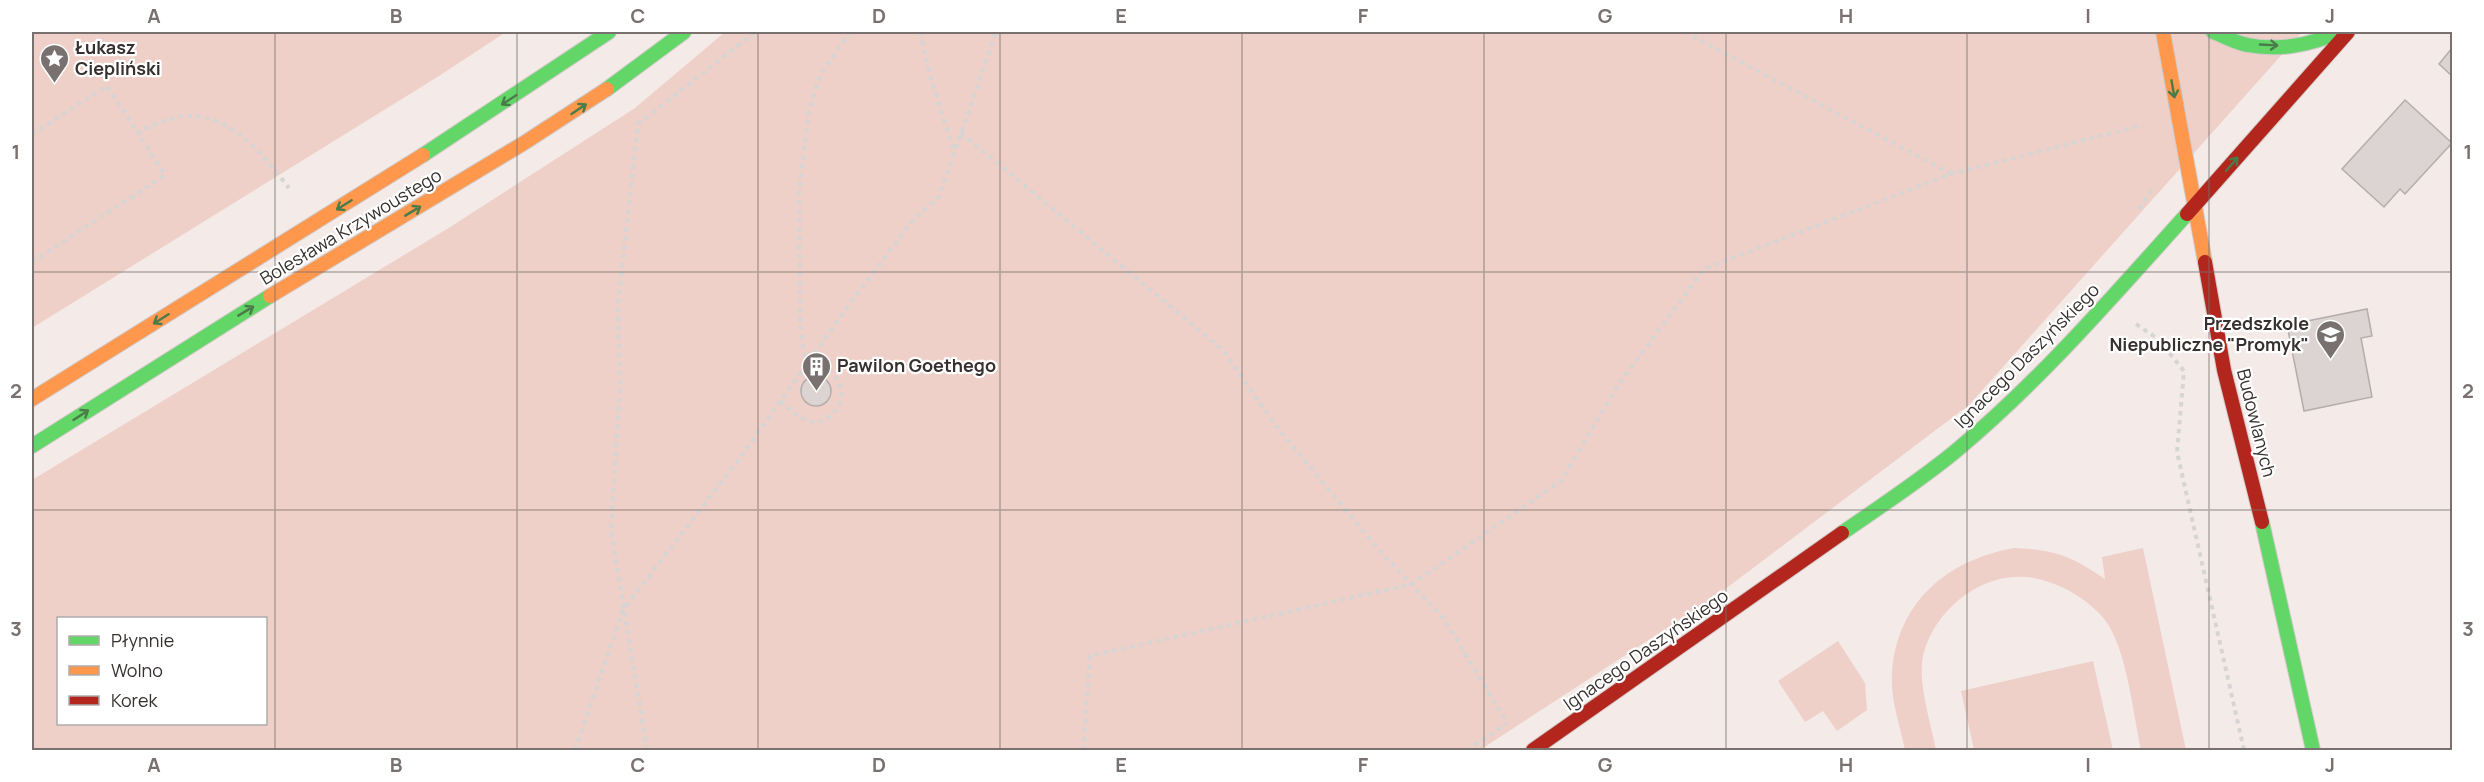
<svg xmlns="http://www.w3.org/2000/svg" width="2484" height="782" font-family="Manrope,sans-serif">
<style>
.green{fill:#eed0c8;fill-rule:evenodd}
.building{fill:#dbd4d2;stroke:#b4adac;stroke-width:1.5}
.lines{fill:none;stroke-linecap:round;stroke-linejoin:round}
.fast-casing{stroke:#cfc9c7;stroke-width:16}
.slow-casing{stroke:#cfc9c7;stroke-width:16}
.jam-casing{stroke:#cfc9c7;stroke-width:16}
.path{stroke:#d7d4d4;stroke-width:4;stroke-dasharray:4.5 4.5;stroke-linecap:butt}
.fast{stroke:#63d668;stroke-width:14}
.slow{stroke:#ff974d;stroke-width:14}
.jam{stroke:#b3261e;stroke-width:14}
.oneway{stroke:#4a7b49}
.grid{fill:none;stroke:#787170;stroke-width:1.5;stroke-opacity:0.55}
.labels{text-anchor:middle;stroke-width:4.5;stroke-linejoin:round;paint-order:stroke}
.poi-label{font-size:18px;font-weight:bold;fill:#36302f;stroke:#fff;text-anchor:start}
.street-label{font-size:18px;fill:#36302f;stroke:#fff}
.neatline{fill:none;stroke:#787170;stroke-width:2}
.grid-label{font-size:20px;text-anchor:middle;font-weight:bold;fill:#787170}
</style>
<rect width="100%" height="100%" fill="#f4ebe8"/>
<path class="green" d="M32,32H506L439,76L32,328Z
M725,32H2302L1969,405L1716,596L1480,750H32V480L447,229L635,108ZM58,618H266V724H58Z
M2014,548C2056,550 2071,556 2105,579L2102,557L2143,548L2186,750H2141C2133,714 2127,649 2105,620C2088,598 2054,579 2026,577C1981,573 1936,609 1924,652C1916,679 1931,723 1936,750H1905C1900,726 1890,698 1892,673C1897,602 1947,560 2014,548Z
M1838,641L1865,683L1867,710L1837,731L1823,711L1805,722L1778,681Z
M2093,661L2113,750H1974L1961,691Z"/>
<path class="building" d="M2452,48V76L2439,64Z
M2405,100L2452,143L2405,194L2400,189L2384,207L2342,169Z
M2367,309L2372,336L2361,338L2372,397L2304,411L2287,325Z
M801 391a15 15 0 1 1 30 0a15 15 0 1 1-30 0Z"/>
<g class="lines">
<defs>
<path id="fast" d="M2213,32C2224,36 2236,43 2248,45C2278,51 2311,45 2339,32
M607,89L684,32
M423,155L609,32
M32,446L270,296
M2262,522L2313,750
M1842,533C1881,506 1921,480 1957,450C2041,380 2114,295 2187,214"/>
<path id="slow" d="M2163,32L2205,262
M270,296L524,143L607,89
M32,399L423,155"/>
<path id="jam" d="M2187,214L2348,32
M2205,262L2224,370L2262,522
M1533,750L1842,533"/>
</defs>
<use href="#fast" class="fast-casing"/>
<use href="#slow" class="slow-casing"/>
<use href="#jam" class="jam-casing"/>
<path class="path" d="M920,32L932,83L954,151
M1685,32L1951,174
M961,133L1223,350L1276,426L1379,550L1444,619L1507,723
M32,134L107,86L138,133C208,91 247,134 289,188
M2139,209L2153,187
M32,262L165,175L138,133
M2136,324L2158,339L2184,371L2177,452L2244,750
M806,366L800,326L799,189L809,111L820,75L850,32
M780,401C799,417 816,434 836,410C841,406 843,394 841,388C838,375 822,364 813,355
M575,750L623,610L739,459L849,305L913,220L939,197L996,32
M647,750L611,530L620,388L618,304L638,124L755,32
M1083,750L1090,656L1412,584L1561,481L1618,385L1704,269L1951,174L2143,125
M1467,750L1506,724"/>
<use href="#fast" class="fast"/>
<use href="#slow" class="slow"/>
<use href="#jam" class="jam"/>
</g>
<defs><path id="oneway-shaft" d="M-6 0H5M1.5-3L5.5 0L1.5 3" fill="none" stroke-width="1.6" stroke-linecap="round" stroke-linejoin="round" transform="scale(1.5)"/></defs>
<g class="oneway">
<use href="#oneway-shaft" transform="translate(2269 45) rotate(3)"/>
<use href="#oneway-shaft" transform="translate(2173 89) rotate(80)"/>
<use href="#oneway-shaft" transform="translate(509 100) rotate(147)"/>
<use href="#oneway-shaft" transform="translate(579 109) rotate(-34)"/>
<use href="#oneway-shaft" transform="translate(2232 164) rotate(-49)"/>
<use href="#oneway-shaft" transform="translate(344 205) rotate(148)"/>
<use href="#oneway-shaft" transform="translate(413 211) rotate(-31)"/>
<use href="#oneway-shaft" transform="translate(246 311) rotate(-31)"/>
<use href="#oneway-shaft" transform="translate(161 319) rotate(148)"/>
<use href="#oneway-shaft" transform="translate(81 415) rotate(-33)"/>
</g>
<path class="grid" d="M275,32V750M517,32V750M758,32V750M1000,32V750M1242,32V750M1484,32V750M1726,32V750M1967,32V750M2209,32V750M32,272H2452M32,510H2452"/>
<defs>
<symbol id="sight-pin" viewBox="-11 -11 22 30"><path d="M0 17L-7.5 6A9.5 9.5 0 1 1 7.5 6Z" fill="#787170" stroke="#fff"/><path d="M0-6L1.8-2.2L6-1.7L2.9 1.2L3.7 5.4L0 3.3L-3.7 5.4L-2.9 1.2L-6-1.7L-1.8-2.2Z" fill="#fff"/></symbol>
<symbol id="school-pin" viewBox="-11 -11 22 30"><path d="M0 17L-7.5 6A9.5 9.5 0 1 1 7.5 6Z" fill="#787170" stroke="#fff"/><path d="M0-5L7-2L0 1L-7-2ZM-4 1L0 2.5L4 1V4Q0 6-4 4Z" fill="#fff"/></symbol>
<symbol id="building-pin" viewBox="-11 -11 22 30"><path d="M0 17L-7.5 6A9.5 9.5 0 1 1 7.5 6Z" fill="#787170" stroke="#fff"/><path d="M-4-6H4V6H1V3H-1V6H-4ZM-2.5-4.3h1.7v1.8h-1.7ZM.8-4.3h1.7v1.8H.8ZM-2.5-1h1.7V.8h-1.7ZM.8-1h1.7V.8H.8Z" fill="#fff"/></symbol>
</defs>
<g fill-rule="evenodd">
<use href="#sight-pin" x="38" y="42" width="33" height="45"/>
<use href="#school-pin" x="2314" y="318" width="33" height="45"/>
<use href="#building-pin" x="800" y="350" width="33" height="45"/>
</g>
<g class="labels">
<g class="poi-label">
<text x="75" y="54">Łukasz<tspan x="75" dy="21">Ciepliński</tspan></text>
<text x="2309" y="330" text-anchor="end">Przedszkole<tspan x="2309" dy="21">Niepubliczne "Promyk"</tspan></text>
<text x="837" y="372">Pawilon Goethego</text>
</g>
<g class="street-label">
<text transform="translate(351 227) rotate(-31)" y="6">Bolesława Krzywoustego</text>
<text transform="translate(2027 356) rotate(-45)" y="6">Ignacego Daszyńskiego</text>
<text transform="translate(2256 423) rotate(76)" y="6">Budowlanych</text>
<text transform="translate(1646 650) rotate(-35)" y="6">Ignacego Daszyńskiego</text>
</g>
</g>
<rect width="2484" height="782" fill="none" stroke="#ffffff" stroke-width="66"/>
<rect x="57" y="617" width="210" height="108" fill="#ffffff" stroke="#afacac" stroke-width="1.5"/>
<rect x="69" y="636" width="30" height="9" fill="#63d668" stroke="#afacac" stroke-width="1.5"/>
<text x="111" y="647" font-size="18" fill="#36302f">Płynnie</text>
<rect x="69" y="666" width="30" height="9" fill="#ff974d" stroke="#afacac" stroke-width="1.5"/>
<text x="111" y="677" font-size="18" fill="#36302f">Wolno</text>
<rect x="69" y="696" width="30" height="9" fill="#b3261e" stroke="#afacac" stroke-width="1.5"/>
<text x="111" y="707" font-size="18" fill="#36302f">Korek</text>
<rect x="33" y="33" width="2418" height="716" class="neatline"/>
<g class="grid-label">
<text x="154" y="23">A</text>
<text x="396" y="23">B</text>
<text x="638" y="23">C</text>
<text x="879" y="23">D</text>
<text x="1121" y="23">E</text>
<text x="1363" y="23">F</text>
<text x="1605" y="23">G</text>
<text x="1846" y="23">H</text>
<text x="2088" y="23">I</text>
<text x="2330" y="23">J</text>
<text x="16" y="159">1</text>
<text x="2468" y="159">1</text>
<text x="16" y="398">2</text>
<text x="2468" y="398">2</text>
<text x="16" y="636">3</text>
<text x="2468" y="636">3</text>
<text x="154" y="772">A</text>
<text x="396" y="772">B</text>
<text x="638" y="772">C</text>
<text x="879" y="772">D</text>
<text x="1121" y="772">E</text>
<text x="1363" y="772">F</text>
<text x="1605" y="772">G</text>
<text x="1846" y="772">H</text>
<text x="2088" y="772">I</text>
<text x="2330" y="772">J</text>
</g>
</svg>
